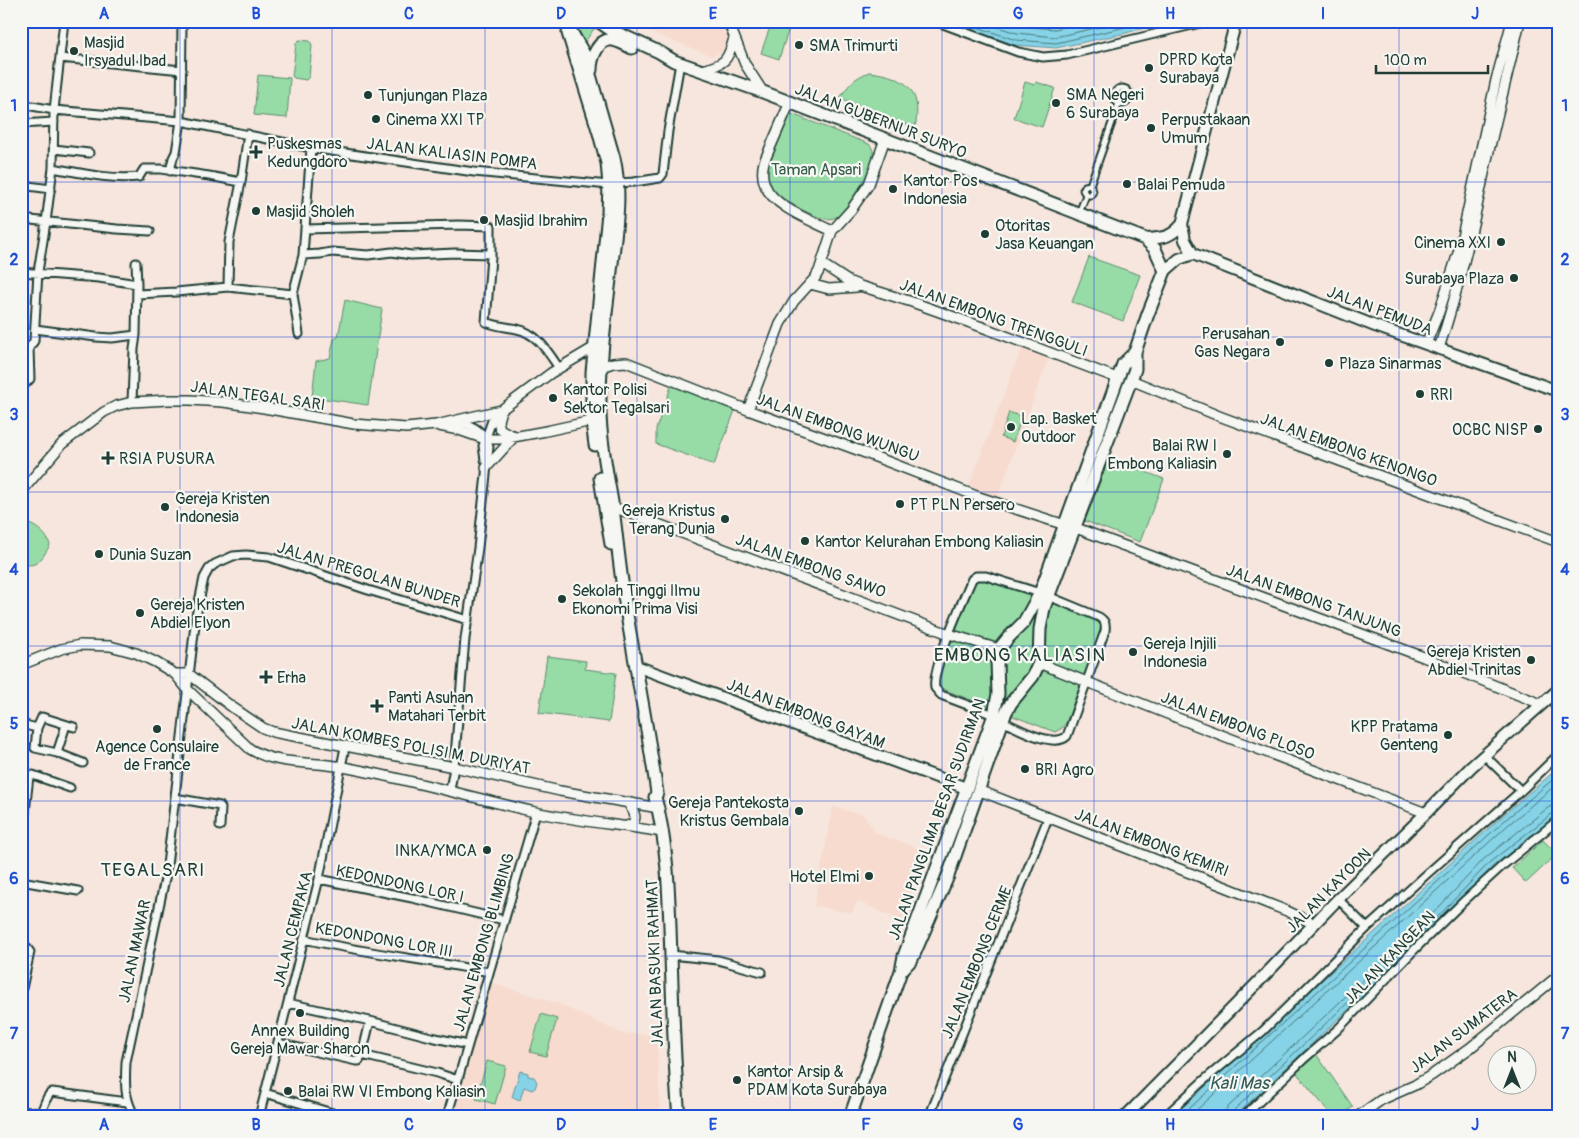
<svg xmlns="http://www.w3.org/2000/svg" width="1579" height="1138" font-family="Pangolin,sans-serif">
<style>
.built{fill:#f7dbce}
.green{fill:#97dba7;stroke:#5b8c6e}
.water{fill:#86d2e6;stroke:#5d969f}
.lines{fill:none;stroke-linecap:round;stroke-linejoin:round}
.shore{stroke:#48797b;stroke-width:1}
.pedestrian-casing{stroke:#1f3d34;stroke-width:9}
.minor-casing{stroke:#1f3d34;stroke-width:11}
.tertiary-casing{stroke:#1f3d34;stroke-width:12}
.secondary-casing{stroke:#1f3d34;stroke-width:14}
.primary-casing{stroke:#1f3d34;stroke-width:15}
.pedestrian{stroke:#f6f6f2;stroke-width:5}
.minor{stroke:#f6f6f2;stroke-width:7}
.tertiary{stroke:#f6f6f2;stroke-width:9}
.secondary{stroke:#f6f6f2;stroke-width:10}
.primary{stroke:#f6f6f2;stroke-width:11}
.grid{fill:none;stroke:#1d4ed8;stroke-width:1;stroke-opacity:0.55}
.poi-dot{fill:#1f3d34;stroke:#f6f6f2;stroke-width:2}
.labels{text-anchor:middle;stroke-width:4.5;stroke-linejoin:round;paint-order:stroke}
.poi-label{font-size:16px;fill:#1f3d34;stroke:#f6f6f2;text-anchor:start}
.street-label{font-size:16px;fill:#1f3d34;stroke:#f6f6f2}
.park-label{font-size:16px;fill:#375d4b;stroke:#f6f6f2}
.water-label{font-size:18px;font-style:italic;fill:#345b58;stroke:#f6f6f2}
.quarter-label{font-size:19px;letter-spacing:1px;fill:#1f3d34;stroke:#f6f6f2}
.neatline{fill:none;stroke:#1d4ed8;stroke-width:2}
.grid-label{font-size:16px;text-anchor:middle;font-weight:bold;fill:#1d4ed8}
</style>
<rect width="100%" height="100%" fill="#f7e6dd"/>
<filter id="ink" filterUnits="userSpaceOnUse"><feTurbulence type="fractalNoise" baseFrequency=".02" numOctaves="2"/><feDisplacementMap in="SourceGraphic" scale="10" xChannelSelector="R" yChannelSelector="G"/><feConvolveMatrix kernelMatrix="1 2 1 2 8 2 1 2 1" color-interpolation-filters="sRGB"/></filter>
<g filter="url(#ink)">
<path class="built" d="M636,21H722L728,40L727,47L724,52L712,56L632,25Z
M1023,345L1050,354L997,499L968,489Z
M833,807L864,815L876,833L926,851L902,921L857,901L852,913L814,906Z
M488,982L557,1003L621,1033L657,1035L660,1117H449Z"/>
<path class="green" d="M573,21H596L600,25L593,30L583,45Z
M772,21H780L790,25L779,59L761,53Z
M299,40L310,41L312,45L309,77L306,80L294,78L292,76L296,44Z
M869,72C905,76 923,89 915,128L840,98C848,85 854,78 869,72Z
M258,75L290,78L287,118L254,115Z
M1025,82L1035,85L1036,82L1055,88L1042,127L1014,118Z
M789,113L869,144C885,158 850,201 841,214C837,217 833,219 827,219C816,219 781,199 773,191C768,186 766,177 766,170C767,152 782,129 789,113Z
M1089,257L1140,275L1123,321L1072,302Z
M345,300L382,309L368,405L312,397L316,361L330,358L334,339L338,337Z
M672,384L736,408L714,465L656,444V429Z
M1009,412L1022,417L1013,442L1001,437Z
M1109,458L1164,479L1140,542L1085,521Z
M28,523C38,528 47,534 50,545C43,557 36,571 21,562V526Z
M985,577L1102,620V627L1066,723L1062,728L1055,732L945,690C938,686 937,684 937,676L972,581L975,578Z
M547,656L586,661L585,669L616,673L609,722L539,713Z
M1543,840L1557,854L1526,883L1512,868Z
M541,1014L557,1019L546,1056L530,1052Z
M1314,1051L1353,1107L1338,1117H1333L1295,1071Z
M487,1061L506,1066L495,1104L476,1099Z"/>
<path class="water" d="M944,21H1172L1122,34L1056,48L1015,45Z
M1558,768V815L1493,866L1431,932L1234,1117H1172L1501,817Z
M520,1071L528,1073V1076L534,1077L537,1082L535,1088L532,1090L524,1087L520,1100L512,1097Z"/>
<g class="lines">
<path class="shore" d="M959,21L1016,40L1056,43L1152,21
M978,21L1017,33L1055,37L1127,21
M1002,21L1019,26L1055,29L1092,21
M1180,1117L1504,821L1558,775
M1189,1117L1508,825L1558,783
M1224,1117L1225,1111L1228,1107L1423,924L1485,858L1549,807L1558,805
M1231,1117L1233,1111L1427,928L1490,862L1553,813L1558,811"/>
<defs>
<path id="pedestrian" d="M1114 96a8 8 0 1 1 16 0a8 8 0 1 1-16 0Z
M1090,185L1119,103
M1079,213L1086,195H1091L1093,191L1090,185L1085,186L1083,190L1086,195"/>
<path id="minor" d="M72,21L96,22L102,21
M935,21L1018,52L1043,57L1067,55L1209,21
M60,58L182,70
M21,104L54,110L181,121L311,148L474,172L609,185
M21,124L54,122
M54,149L89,153
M53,168C81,173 110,180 139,177L144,169H161L209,176L241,182
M170,171L173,158L176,152L181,121L182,21
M618,183L634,182L660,178L663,174L668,131L680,63
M21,185L51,189
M21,219L117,229L150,231
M305,229L459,225L491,226V257L486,322C495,326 507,327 517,329C537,333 548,352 559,368
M303,255L320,254L332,252L368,255L392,252L411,255L455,253L491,254
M136,263L137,284
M21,272L99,278L137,284L136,335L134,349L132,402
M228,287L229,242L241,182L248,134
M137,294L176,292L228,287L293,294
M35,329L96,337L112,338L136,335
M299,334L293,294L303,255L311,148
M21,348H29L34,341L38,272L46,222L53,168L54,110L64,21
M21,388L30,379L29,348
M485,460L483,446L495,412
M994,715L941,695L935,688C931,669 963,600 972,579L976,576H986L1040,593
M1002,721C1017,728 1054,749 1067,736L1105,631C1106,624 1105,621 1099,617L1048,596
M21,724L37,728L42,717L74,727
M37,728L35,748L57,753L83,763
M57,753L66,725
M1484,755L1521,791
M450,790L454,767L465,639L478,548L489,447C485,431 470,422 454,423
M175,798L220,806L221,808L220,826
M21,849L29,776L33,775L70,788
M319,879L412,898L504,920
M21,881L78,891
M1338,899L1367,928
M304,939C365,953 428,960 489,972
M21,947L27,948L30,952L21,993
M671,955L718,960L762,972
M288,1003L370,1021L431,1037L468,1045
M278,1043L356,1061H359L362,1055L437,1073L458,1080
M362,1055L370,1021
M265,1093L346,1117
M21,1111L40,1113C45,1107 45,1096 52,1092L127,1102
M135,1117C124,1096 125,1086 126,1062L166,874L196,616L204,578L209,569L215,564L233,556L246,555L269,557L368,590L468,620
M259,1117L319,879L345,747
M447,1117L536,812
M929,1117L1048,818
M1164,1117L1203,1081L1263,1031L1367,928L1428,873L1523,789L1558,755
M1243,1117L1306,1057L1338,1029L1416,948L1465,900L1502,866L1558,820"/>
<path id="tertiary" d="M728,21L745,64L763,92
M702,70C725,64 728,61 734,38
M790,102L764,162C762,170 762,178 765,185C773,207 813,221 832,231
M822,264L848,281L860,286L912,302L982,327L1117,378
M810,284L829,289L857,287
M1426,344L1439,312L1459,250L1496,80L1512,21
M1439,348C1458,292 1471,236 1483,178C1494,126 1508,74 1520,21
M601,367L613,363L626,362L748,410L855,449L979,497L1065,525
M1131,380L1219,416L1558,542
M501,410L498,421L500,429L509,434L516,436
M748,410L780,324L794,301L815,278L819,271L832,231L851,210L869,184L885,139
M439,426L459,430L485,439H502L546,431L592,421
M486,468L514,437
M21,492L62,444L104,412L116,406L132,402L168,400H190L223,402L264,408L354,424L406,428L436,425L501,410L551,373L593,348
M613,507L949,634L999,649
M1076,528L1421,656L1541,704
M1039,663L1203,728L1426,813
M21,665L61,649L80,645L110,646L136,653L155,662L175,674L188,690L250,749C278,766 312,761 343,767C407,779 471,797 535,812C577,821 620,825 662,832
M175,674H189L232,707L263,728L273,732L454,767L560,791L659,808
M978,790L1287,911L1314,924
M627,826L633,823C638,816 632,810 628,803
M1357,1117L1381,1100L1415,1085L1432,1075L1470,1048L1558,976"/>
<path id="secondary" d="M1145,239C1162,238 1171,238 1182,224
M1193,254L1185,240L1182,224L1236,21
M1165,271L1179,259L1193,254L1375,326L1558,391
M636,666L966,788
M1125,1117L1263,977L1338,899L1426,813L1471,767L1558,690"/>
<path id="primary" d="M565,21L584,54L614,158C622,193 616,229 612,263C606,313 599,364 600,414C601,446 608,477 613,508C617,539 620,571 625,602C635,666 648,729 657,793L655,797C669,849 669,903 671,956C673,1010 674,1063 679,1117
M598,21L611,30L659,52L674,61L763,92L1145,239L1155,249L1165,271L1148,314L1135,352V369L1131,380L1044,608L1040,629L1039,663L1033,676L1011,703L1006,712L948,876L912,959L901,971
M568,33L599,133L607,163L609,185L608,213L592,372V421L595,445
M591,70C591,58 598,38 613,40C619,41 626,45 632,48
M600,478L611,544
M850,1117L901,971L904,956L994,715L998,694L997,660L999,649L1008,638L1024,622L1040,593L1123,364L1135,352"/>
</defs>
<use href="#pedestrian" class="pedestrian-casing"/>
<use href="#minor" class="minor-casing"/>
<use href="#tertiary" class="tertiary-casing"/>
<use href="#secondary" class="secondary-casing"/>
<use href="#primary" class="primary-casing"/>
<use href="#pedestrian" class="pedestrian"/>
<use href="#minor" class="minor"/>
<use href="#tertiary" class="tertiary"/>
<use href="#secondary" class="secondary"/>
<use href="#primary" class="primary"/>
</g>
</g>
<path class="grid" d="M180,21V1117M332,21V1117M485,21V1117M637,21V1117M790,21V1117M942,21V1117M1094,21V1117M1247,21V1117M1399,21V1117M21,182H1558M21,337H1558M21,492H1558M21,646H1558M21,801H1558M21,956H1558"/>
<g class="poi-dot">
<circle cx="799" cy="45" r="5"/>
<circle cx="74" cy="51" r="5"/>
<circle cx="1149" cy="68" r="5"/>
<circle cx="368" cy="95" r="5"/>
<circle cx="1056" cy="103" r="5"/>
<circle cx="376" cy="119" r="5"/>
<circle cx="1151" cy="128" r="5"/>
<path d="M253.5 144.5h5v5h5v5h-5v5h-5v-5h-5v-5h5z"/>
<circle cx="1127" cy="184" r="5"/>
<circle cx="893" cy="189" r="5"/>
<circle cx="256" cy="211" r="5"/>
<circle cx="484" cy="220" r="5"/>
<circle cx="985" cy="234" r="5"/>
<circle cx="1501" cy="242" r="5"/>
<circle cx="1514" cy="278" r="5"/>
<circle cx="1280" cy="342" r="5"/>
<circle cx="1329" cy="363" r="5"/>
<circle cx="1420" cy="394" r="5"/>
<circle cx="553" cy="398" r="5"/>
<circle cx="1011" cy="427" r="5"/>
<circle cx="1538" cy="429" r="5"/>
<circle cx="1227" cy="454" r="5"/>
<path d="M105.5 450.5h5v5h5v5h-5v5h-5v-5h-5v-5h5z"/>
<circle cx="900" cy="504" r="5"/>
<circle cx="165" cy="507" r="5"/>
<circle cx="725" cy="519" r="5"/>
<circle cx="805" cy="541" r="5"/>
<circle cx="99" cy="554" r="5"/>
<circle cx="562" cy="599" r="5"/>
<circle cx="140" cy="613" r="5"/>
<circle cx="1133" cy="652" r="5"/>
<circle cx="1531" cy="660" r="5"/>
<path d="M263.5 669.5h5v5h5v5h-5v5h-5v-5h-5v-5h5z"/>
<path d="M374.5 698.5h5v5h5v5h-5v5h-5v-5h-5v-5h5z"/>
<circle cx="157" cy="729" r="5"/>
<circle cx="1448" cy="735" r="5"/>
<circle cx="1025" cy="769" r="5"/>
<circle cx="799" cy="811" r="5"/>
<circle cx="487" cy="850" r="5"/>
<circle cx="869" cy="876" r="5"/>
<circle cx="300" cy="1013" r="5"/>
<circle cx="737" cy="1080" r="5"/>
<circle cx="288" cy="1091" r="5"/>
</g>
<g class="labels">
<g class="poi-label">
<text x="84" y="48">Masjid<tspan x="84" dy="18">Irsyadul Ibad</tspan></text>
<text x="809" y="51">SMA Trimurti</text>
<text x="1159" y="65">DPRD Kota<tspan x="1159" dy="18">Surabaya</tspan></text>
<text x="1066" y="100">SMA Negeri<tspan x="1066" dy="18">6 Surabaya</tspan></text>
<text x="378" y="101">Tunjungan Plaza</text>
<text x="386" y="125">Cinema XXI TP</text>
<text x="1161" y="125">Perpustakaan<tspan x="1161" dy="18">Umum</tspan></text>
<text x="267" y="149">Puskesmas<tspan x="267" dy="18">Kedungdoro</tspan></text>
<text x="903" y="186">Kantor Pos<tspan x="903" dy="18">Indonesia</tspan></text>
<text x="1137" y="190">Balai Pemuda</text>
<text x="266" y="217">Masjid Sholeh</text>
<text x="494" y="226">Masjid Ibrahim</text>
<text x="995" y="231">Otoritas<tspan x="995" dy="18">Jasa Keuangan</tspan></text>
<text x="1491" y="248" text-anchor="end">Cinema XXI</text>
<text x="1504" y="284" text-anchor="end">Surabaya Plaza</text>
<text x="1270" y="339" text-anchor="end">Perusahan<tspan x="1270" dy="18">Gas Negara</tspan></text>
<text x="1339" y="369">Plaza Sinarmas</text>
<text x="563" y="395">Kantor Polisi<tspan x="563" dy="18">Sektor Tegalsari</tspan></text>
<text x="1430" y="400">RRI</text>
<text x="1021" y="424">Lap. Basket<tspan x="1021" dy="18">Outdoor</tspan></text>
<text x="1528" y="435" text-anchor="end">OCBC NISP</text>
<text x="1217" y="451" text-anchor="end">Balai RW I<tspan x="1217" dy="18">Embong Kaliasin</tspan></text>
<text x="119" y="464">RSIA PUSURA</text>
<text x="175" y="504">Gereja Kristen<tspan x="175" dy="18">Indonesia</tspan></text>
<text x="910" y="510">PT PLN Persero</text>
<text x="715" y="516" text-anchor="end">Gereja Kristus<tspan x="715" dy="18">Terang Dunia</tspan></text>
<text x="815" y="547">Kantor Kelurahan Embong Kaliasin</text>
<text x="109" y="560">Dunia Suzan</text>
<text x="572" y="596">Sekolah Tinggi Ilmu<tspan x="572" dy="18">Ekonomi Prima Visi</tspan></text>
<text x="150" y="610">Gereja Kristen<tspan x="150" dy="18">Abdiel Elyon</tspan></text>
<text x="1143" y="649">Gereja Injili<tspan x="1143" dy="18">Indonesia</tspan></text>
<text x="1521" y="657" text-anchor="end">Gereja Kristen<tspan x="1521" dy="18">Abdiel Trinitas</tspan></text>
<text x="277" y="683">Erha</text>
<text x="388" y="703">Panti Asuhan<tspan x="388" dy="18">Matahari Terbit</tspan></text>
<text x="1438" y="732" text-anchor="end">KPP Pratama<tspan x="1438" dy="18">Genteng</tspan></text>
<text x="157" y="752" text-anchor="middle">Agence Consulaire<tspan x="157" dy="18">de France</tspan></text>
<text x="1035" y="775">BRI Agro</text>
<text x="789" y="808" text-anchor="end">Gereja Pantekosta<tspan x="789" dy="18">Kristus Gembala</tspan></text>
<text x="477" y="856" text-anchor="end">INKA/YMCA</text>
<text x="859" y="882" text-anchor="end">Hotel Elmi</text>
<text x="300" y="1036" text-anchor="middle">Annex Building<tspan x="300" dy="18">Gereja Mawar Sharon</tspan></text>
<text x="747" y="1077">Kantor Arsip &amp;<tspan x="747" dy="18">PDAM Kota Surabaya</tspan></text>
<text x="298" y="1097">Balai RW VI Embong Kaliasin</text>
</g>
<g class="street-label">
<text transform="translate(881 120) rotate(21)" y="6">JALAN GUBERNUR SURYO</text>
<text transform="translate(452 153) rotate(7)" y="6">JALAN KALIASIN POMPA</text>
<text transform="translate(1380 310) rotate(21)" y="6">JALAN PEMUDA</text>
<text transform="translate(994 317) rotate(20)" y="6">JALAN EMBONG TRENGGULI</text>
<text transform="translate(258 395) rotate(8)" y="6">JALAN TEGAL SARI</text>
<text transform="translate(838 427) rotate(20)" y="6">JALAN EMBONG WUNGU</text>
<text transform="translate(1349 449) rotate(20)" y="6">JALAN EMBONG KENONGO</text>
<text transform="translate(811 565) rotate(20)" y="6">JALAN EMBONG SAWO</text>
<text transform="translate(369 574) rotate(17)" y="6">JALAN PREGOLAN BUNDER</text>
<text transform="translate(1314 600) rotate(20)" y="6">JALAN EMBONG TANJUNG</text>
<text transform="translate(806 713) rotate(21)" y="6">JALAN EMBONG GAYAM</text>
<text transform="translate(1238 725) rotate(21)" y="6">JALAN EMBONG PLOSO</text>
<text transform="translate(411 745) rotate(11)" y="6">JALAN KOMBES POLISI M. DURIYAT</text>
<text transform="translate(936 819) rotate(-70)" y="6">JALAN PANGLIMA BESAR SUDIRMAN</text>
<text transform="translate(1152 842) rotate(21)" y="6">JALAN EMBONG KEMIRI</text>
<text transform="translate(400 883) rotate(12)" y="6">KEDONDONG LOR I</text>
<text transform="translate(1328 890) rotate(-45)" y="6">JALAN KAYOON</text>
<text transform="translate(292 929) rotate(-76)" y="6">JALAN CEMPAKA</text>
<text transform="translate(384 939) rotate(10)" y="6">KEDONDONG LOR III</text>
<text transform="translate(483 942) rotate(-74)" y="6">JALAN EMBONG BLIMBING</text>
<text transform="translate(134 951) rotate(-78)" y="6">JALAN MAWAR</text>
<text transform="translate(1389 957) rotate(-46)" y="6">JALAN KANGEAN</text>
<text transform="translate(976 962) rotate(-68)" y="6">JALAN EMBONG CERME</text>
<text transform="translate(654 963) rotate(-92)" y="6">JALAN BASUKI RAHMAT</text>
<text transform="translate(1463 1030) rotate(-37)" y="6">JALAN SUMATERA</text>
</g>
<g class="park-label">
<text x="816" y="175">Taman Apsari</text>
</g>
<g class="water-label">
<text x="1239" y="1089">Kali Mas</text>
</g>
<g class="quarter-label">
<text x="1020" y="661">EMBONG KALIASIN</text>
<text x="153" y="876">TEGALSARI</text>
</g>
</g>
<rect width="1579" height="1138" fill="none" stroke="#f6f6f2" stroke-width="55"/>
<g transform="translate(1512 1070)"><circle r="24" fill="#f6f6f2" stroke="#a0aca6"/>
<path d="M0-4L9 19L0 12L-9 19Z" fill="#1f3d34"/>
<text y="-8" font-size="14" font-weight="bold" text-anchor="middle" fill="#1f3d34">N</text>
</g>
<path d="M1376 65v8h112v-8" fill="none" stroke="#1f3d34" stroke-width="2.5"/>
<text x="1384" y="65" font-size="15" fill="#1f3d34" stroke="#f6f6f2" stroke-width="4" paint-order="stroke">100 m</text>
<rect x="28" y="28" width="1524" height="1082" class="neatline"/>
<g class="grid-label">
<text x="104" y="19">A</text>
<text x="256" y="19">B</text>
<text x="409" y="19">C</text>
<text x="561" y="19">D</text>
<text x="713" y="19">E</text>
<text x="866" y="19">F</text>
<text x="1018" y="19">G</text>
<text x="1170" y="19">H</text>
<text x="1323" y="19">I</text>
<text x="1475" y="19">J</text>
<text x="14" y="111">1</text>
<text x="1565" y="111">1</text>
<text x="14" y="265">2</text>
<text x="1565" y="265">2</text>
<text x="14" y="420">3</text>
<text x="1565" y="420">3</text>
<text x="14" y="575">4</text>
<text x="1565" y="575">4</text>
<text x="14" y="729">5</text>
<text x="1565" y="729">5</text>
<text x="14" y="884">6</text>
<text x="1565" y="884">6</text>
<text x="14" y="1039">7</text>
<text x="1565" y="1039">7</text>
<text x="104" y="1130">A</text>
<text x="256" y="1130">B</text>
<text x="409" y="1130">C</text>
<text x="561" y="1130">D</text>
<text x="713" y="1130">E</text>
<text x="866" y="1130">F</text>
<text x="1018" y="1130">G</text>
<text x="1170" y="1130">H</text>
<text x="1323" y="1130">I</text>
<text x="1475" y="1130">J</text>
</g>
</svg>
